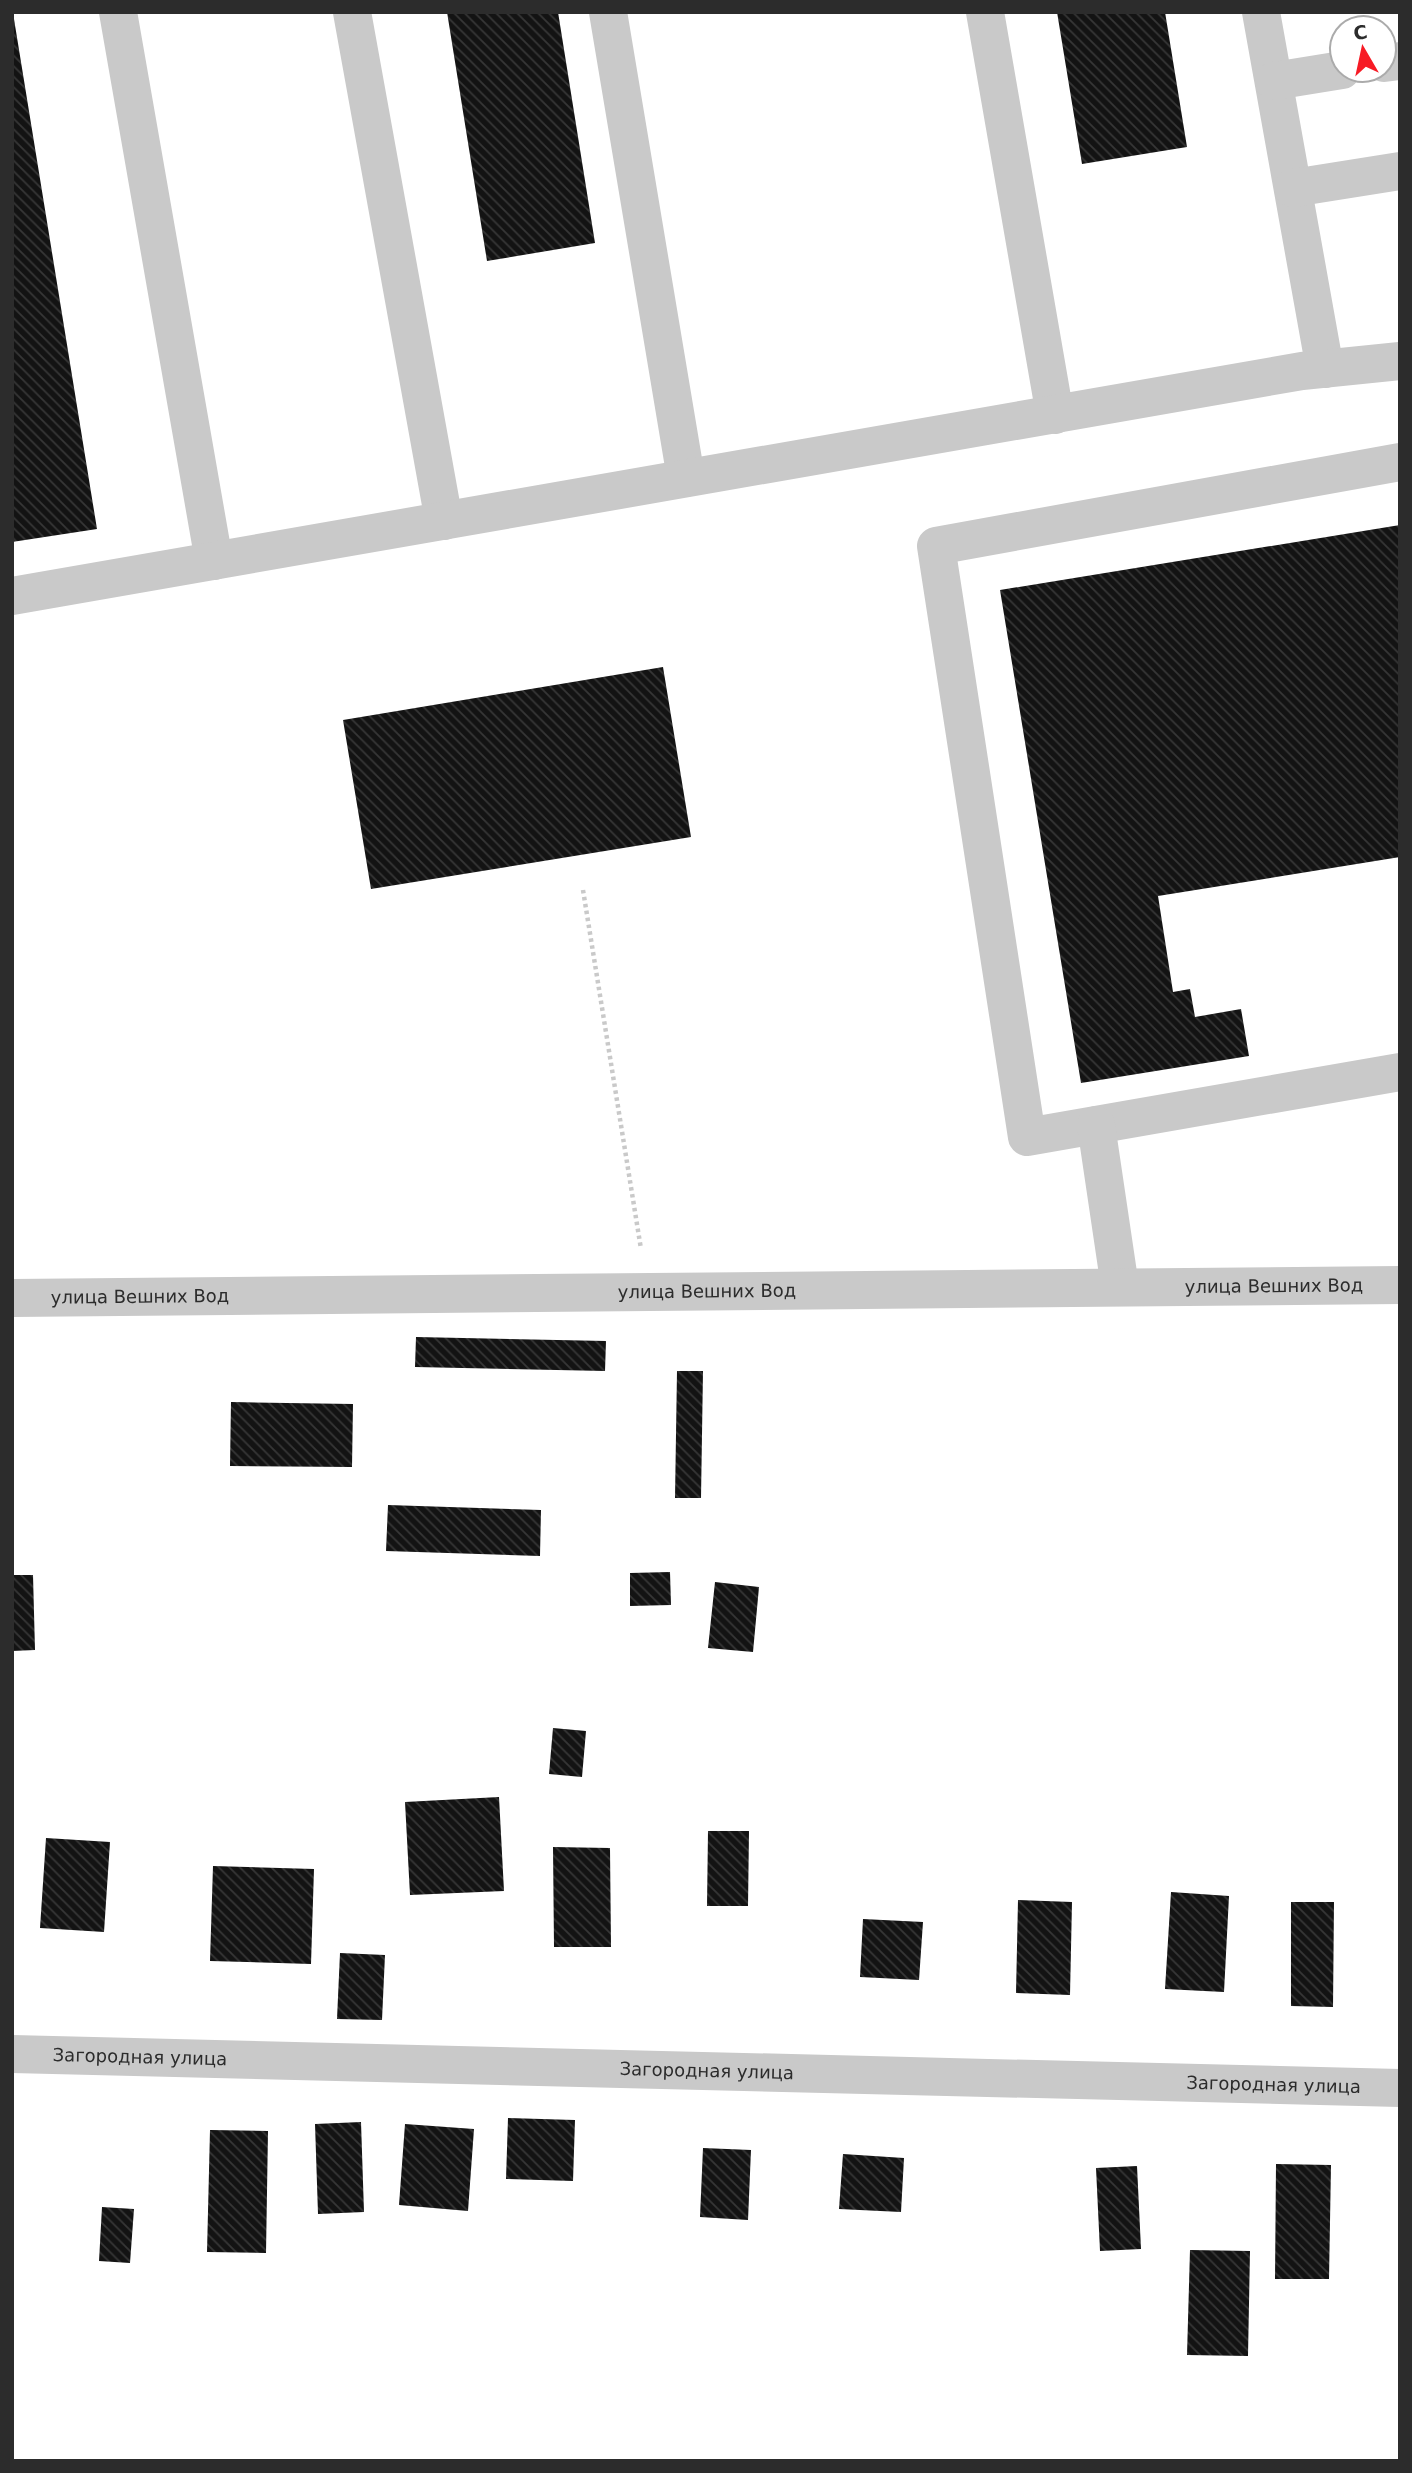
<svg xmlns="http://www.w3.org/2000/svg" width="1412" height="2473" font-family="'DejaVu Sans',sans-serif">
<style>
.building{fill:url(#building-back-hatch)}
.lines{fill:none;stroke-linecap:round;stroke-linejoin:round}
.path{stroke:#c9c9c9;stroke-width:4.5;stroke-dasharray:3.5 3.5;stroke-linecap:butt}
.minor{stroke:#c9c9c9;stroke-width:38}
.labels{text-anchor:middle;stroke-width:7;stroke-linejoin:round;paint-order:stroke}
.street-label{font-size:18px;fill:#2c2c2c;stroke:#fff}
</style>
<defs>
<pattern id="building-back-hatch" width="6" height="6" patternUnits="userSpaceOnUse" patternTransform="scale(1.75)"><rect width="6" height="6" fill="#131313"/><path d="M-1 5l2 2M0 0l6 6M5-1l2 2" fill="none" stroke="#363636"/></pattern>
</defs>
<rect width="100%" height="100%" fill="#fff"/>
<path class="building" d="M447,12H558L595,243L487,261Z
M1057,12H1165L1187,147L1082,164Z
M14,19L97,529L12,542V20Z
M1400,525V857L1158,896L1173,992L1190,989L1195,1017L1241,1009L1249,1056L1081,1083L1000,590Z
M663,667L691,837L371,889L343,720Z
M416,1337L606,1341L605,1371L415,1367Z
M677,1371H703L701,1498H675Z
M231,1402L353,1404L352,1467L230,1466Z
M388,1505L541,1510L540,1556L386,1551Z
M670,1572L671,1605L630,1606V1573Z
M12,1575H33L35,1650L12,1651Z
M715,1582L759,1587L753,1652L708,1648Z
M553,1728L586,1731L582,1777L549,1774Z
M499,1797L504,1891L410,1895L405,1802Z
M708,1831H749L748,1906H707Z
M46,1838L110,1842L104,1932L40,1928Z
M553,1847L610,1848L611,1947H554Z
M213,1866L314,1869L311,1964L210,1961Z
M1171,1892L1229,1896L1224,1992L1165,1989Z
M1018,1900L1072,1902L1070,1995L1016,1993Z
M1291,1902H1334L1333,2007L1291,2006Z
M863,1919L923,1922L919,1980L860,1977Z
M340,1953L385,1955L382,2020L337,2019Z
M508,2118L575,2120L573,2181L506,2179Z
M361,2122L364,2212L318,2214L315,2124Z
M405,2124L474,2129L468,2211L399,2205Z
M210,2130L268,2131L266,2253L207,2252Z
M703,2148L751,2150L748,2220L700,2217Z
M843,2154L904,2158L901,2212L839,2209Z
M1276,2164L1331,2165L1329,2279H1275Z
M1137,2166L1141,2249L1100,2251L1096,2168Z
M102,2207L134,2209L130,2263L99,2261Z
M1190,2250L1250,2251L1248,2356L1187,2355Z"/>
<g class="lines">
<path class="path" d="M583,890L641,1249"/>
<g class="minor">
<path d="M118,12L214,561"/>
<path d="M352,12L444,521"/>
<path d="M608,12L686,478"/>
<path d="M985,12L1055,415"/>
<path d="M1261,12L1325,369"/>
<path d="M1384,63L1400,61"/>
<path d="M1274,81L1342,70"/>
<path d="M1293,188L1400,171"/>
<path d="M1400,462L936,546L1027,1137L1400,1072"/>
<path d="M12,596L1302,371L1400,361"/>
<path d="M1096,1125L1120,1287"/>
<path id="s1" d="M12,1298L1400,1285"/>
<path id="s2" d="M12,2054L1400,2088"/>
</g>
</g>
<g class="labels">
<g class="street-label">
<text dy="6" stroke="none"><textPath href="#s1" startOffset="1262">улица Вешних Вод</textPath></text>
<text dy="6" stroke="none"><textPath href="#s1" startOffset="695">улица Вешних Вод</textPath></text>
<text dy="6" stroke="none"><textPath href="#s1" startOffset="128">улица Вешних Вод</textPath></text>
<text dy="6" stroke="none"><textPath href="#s2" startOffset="128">Загородная улица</textPath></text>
<text dy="6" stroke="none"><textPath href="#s2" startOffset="695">Загородная улица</textPath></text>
<text dy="6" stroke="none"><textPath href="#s2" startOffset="1262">Загородная улица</textPath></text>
</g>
</g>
<rect width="1412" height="2473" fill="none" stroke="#2c2c2c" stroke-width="28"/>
<g transform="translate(1363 49) rotate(351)"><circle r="33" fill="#ffffff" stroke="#ababab" stroke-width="2"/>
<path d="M0-5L12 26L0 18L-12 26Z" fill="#f71b25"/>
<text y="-10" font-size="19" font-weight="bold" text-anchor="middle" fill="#2c2c2c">С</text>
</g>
</svg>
